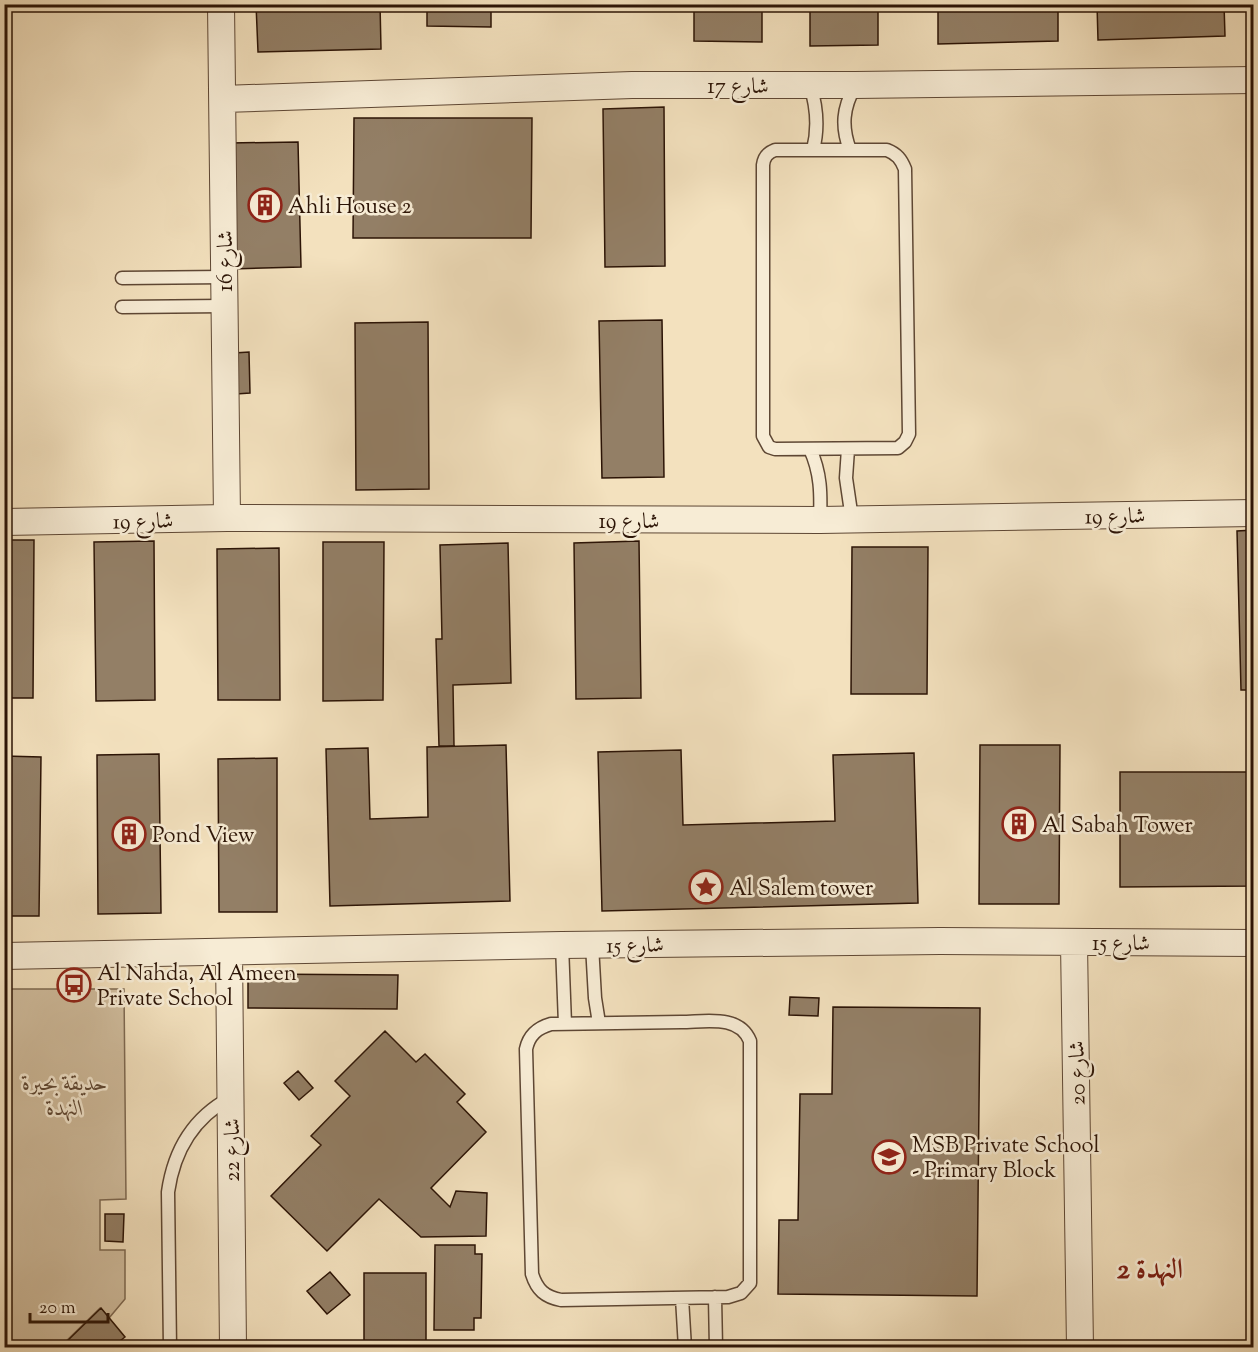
<svg xmlns="http://www.w3.org/2000/svg" width="1258" height="1352" font-family="'Sorts Mill Goudy',Amiri,serif">
<style>
.green{fill:#d1be9f;stroke:#7e6952;stroke-width:1.5}
.building{fill:#937f66;stroke:#2c1406;stroke-width:1.5}
.lines{fill:none;stroke-linecap:round;stroke-linejoin:round}
.service-casing{stroke:#5e4734;stroke-width:15}
.minor-casing{stroke:#5e4734;stroke-width:28}
.service{stroke:#f7ecd5;stroke-width:12}
.minor{stroke:#f7ecd5;stroke-width:26}
.labels{text-anchor:middle;stroke-width:5;stroke-linejoin:round;paint-order:stroke}
.street-label{font-size:22px;fill:#2c1406;stroke:#f7ecd5}
.poi-label{font-size:22px;fill:#2c1406;stroke:#f7ecd5;text-anchor:start}
.park-label{font-size:22px;font-style:italic;fill:#5e4734;stroke:#f7ecd5}
.district-label{font-size:28px;font-weight:bold;fill:#7a1f14;stroke:#f7ecd5}
</style>
<rect width="100%" height="100%" fill="#f3e1be"/>
<filter id="stains"><feTurbulence type="fractalNoise" baseFrequency=".00333" numOctaves="4"/><feColorMatrix values="0 0 0 0 .2 0 0 0 0 .09 0 0 0 0 .02 0 0 0 .5 -.17"/></filter>
<radialGradient id="worn" r=".72"><stop offset=".6" stop-color="#630" stop-opacity="0"/><stop offset="1" stop-color="#630" stop-opacity=".3"/></radialGradient>
<path class="green" d="M5,989H124L126,1199L100,1200V1250H125V1299L109,1318L100,1308L60,1347H5Z"/>
<path class="building" d="M256,4H380L381,49L258,52Z
M427,4H491V27L427,26Z
M694,4H762V42L694,41Z
M810,4H878V45L810,46Z
M938,4H1058V41L938,44Z
M1097,4H1224L1225,36L1098,40Z
M664,107L665,266L605,267L603,109Z
M354,118H532L531,238H353Z
M298,142L301,267L232,269L230,143Z
M662,320L664,477L602,478L599,321Z
M428,322L429,489L356,490L355,323Z
M249,352L250,393L236,394L234,353Z
M1254,530V690H1241L1237,531Z
M4,540H34L33,698H4Z
M154,541L155,700L96,701L94,542Z
M639,541L641,698L576,699L574,543Z
M323,542H384L383,700L323,701Z
M508,543L511,683L453,685L454,746H439L436,639H442L440,545Z
M852,547H928L927,694H851Z
M279,548L280,700H218L217,549Z
M506,745L510,901L330,906L326,749L368,748L370,819L428,817L427,747Z
M980,745H1060L1059,904H979Z
M681,750L683,825L835,821L833,755L914,753L918,903L602,911L598,752Z
M159,754L161,913L98,914L97,755Z
M4,756L41,757L39,916H4Z
M277,758V912H219L218,759Z
M1120,772H1254V886L1120,887Z
M248,974L398,975L397,1009L248,1008Z
M790,997L819,998L818,1016L789,1015Z
M833,1007L980,1008L977,1296L778,1294L779,1220H798L800,1094H832Z
M385,1031L416,1062L425,1054L465,1094L457,1102L486,1132L431,1188L450,1207L456,1191L487,1193L486,1236L421,1237L379,1199L327,1251L271,1196L321,1145L311,1136L350,1096L335,1081Z
M298,1071L313,1088L299,1100L284,1083Z
M105,1214H124L123,1242L105,1241Z
M435,1245H475V1254H482L481,1318H474V1330H434Z
M330,1272L350,1295L327,1314L307,1291Z
M364,1273H426V1343H364Z
M101,1308L125,1337L111,1348H60Z"/>
<g class="lines">
<defs>
<path id="service" d="M810,85C817,107 819,127 813,150
M775,150H887C897,154 901,159 905,169L909,434L905,442L898,448L775,449L769,447L763,436V165C764,157 767,153 775,150Z
M850,150C841,126 843,108 855,86
M122,278L225,277
M122,307L224,306
M810,449C821,473 821,494 820,520
M848,449L846,478L852,519
M562,945L565,1024
M592,945L595,998L599,1023
M681,1022C705,1022 739,1014 750,1041V1283L741,1293L728,1297L561,1300C545,1297 537,1290 532,1274L526,1049C529,1035 537,1028 551,1024Z
M715,1297L716,1348
M682,1298L685,1348
M170,1348L168,1192C174,1150 193,1118 230,1098"/>
<path id="minor" d="M221,4L227,518
M223,99L632,85H855L1254,80
M4,522L227,518L820,520L1254,513
M1074,942L1080,1348
M229,952L233,1348
M4,956L562,945L940,941L1254,943"/>
</defs>
<use href="#service" class="service-casing"/>
<use href="#minor" class="minor-casing"/>
<use href="#service" class="service"/>
<use href="#minor" class="minor"/>
</g>
<defs>
<symbol id="building-ring" viewBox="-11 -11 22 22"><circle r="9.5" fill="#f7ecd5" stroke="#8f2418" stroke-width="1.5"/><path d="M-4-6H4V6H1V3H-1V6H-4ZM-2.5-4.3h1.7v1.8h-1.7ZM.8-4.3h1.7v1.8H.8ZM-2.5-1h1.7V.8h-1.7ZM.8-1h1.7V.8H.8Z" fill="#8f2418"/></symbol>
<symbol id="sight-ring" viewBox="-11 -11 22 22"><circle r="9.5" fill="#f7ecd5" stroke="#8f2418" stroke-width="1.5"/><path d="M0-6L1.8-2.2L6-1.7L2.9 1.2L3.7 5.4L0 3.3L-3.7 5.4L-2.9 1.2L-6-1.7L-1.8-2.2Z" fill="#8f2418"/></symbol>
<symbol id="bus-ring" viewBox="-11 -11 22 22"><circle r="9.5" fill="#f7ecd5" stroke="#8f2418" stroke-width="1.5"/><path d="M-5-6H5V4H4V6H2V4H-2V6H-4V4H-5ZM-3.5-4V0h7V-4ZM-3.5 1.2v1.5H-2V1.2ZM2 1.2v1.5H3.5V1.2Z" fill="#8f2418"/></symbol>
<symbol id="school-ring" viewBox="-11 -11 22 22"><circle r="9.5" fill="#f7ecd5" stroke="#8f2418" stroke-width="1.5"/><path d="M0-5L7-2L0 1L-7-2ZM-4 1L0 2.5L4 1V4Q0 6-4 4Z" fill="#8f2418"/></symbol>
</defs>
<g fill-rule="evenodd">
<use href="#building-ring" x="246" y="186" width="38" height="38"/>
<use href="#building-ring" x="1000" y="805" width="38" height="38"/>
<use href="#building-ring" x="110" y="815" width="38" height="38"/>
<use href="#sight-ring" x="687" y="868" width="38" height="38"/>
<use href="#bus-ring" x="55" y="966" width="38" height="38"/>
<use href="#school-ring" x="870" y="1138" width="38" height="38"/>
</g>
<g class="labels">
<g class="street-label">
<text x="738" y="93">شارع 17</text>
<text transform="translate(224 261) rotate(-90)" y="8">شارع 16</text>
<text transform="translate(1115 515) rotate(-1)" y="8">شارع 19</text>
<text transform="translate(143 520) rotate(-1)" y="8">شارع 19</text>
<text x="629" y="528">شارع 19</text>
<text x="1121" y="950">شارع 15</text>
<text transform="translate(635 944) rotate(-1)" y="8">شارع 15</text>
<text transform="translate(1076 1073) rotate(-91)" y="8">شارع 20</text>
<text transform="translate(231 1150) rotate(-90)" y="8">شارع 22</text>
</g>
<g class="poi-label">
<text x="288" y="213">Ahli House 2</text>
<text x="1042" y="832">Al Sabah Tower</text>
<text x="152" y="842">Pond View</text>
<text x="729" y="895">Al Salem tower</text>
<text x="97" y="980">Al Nahda, Al Ameen<tspan x="97" dy="25">Private School</tspan></text>
<text x="912" y="1152">MSB Private School<tspan x="912" dy="25">- Primary Block</tspan></text>
</g>
<g class="park-label">
<text x="65" y="1090">حديقة بحيرة<tspan x="65" dy="25">النهدة</tspan></text>
</g>
<g class="district-label">
<text x="1150" y="1278">النهدة 2</text>
</g>
</g>
<rect width="1258" height="1352" fill="none" stroke="#f3e1be" stroke-width="24"/>
<rect x="6" y="6" width="1246" height="1340" fill="none" stroke="#2c1406" stroke-width="3"/>
<rect x="12" y="12" width="1234" height="1328" fill="none" stroke="#2c1406" stroke-width="1.5"/>
<path d="M30 1313v9h78v-9" fill="none" stroke="#2c1406" stroke-width="3"/>
<text x="39" y="1313" font-size="18" fill="#2c1406" stroke="#f7ecd5" stroke-width="4.5" paint-order="stroke">20 m</text>
<rect width="100%" height="100%" filter="url(#stains)"/>
<rect width="100%" height="100%" fill="url(#worn)"/>
</svg>
